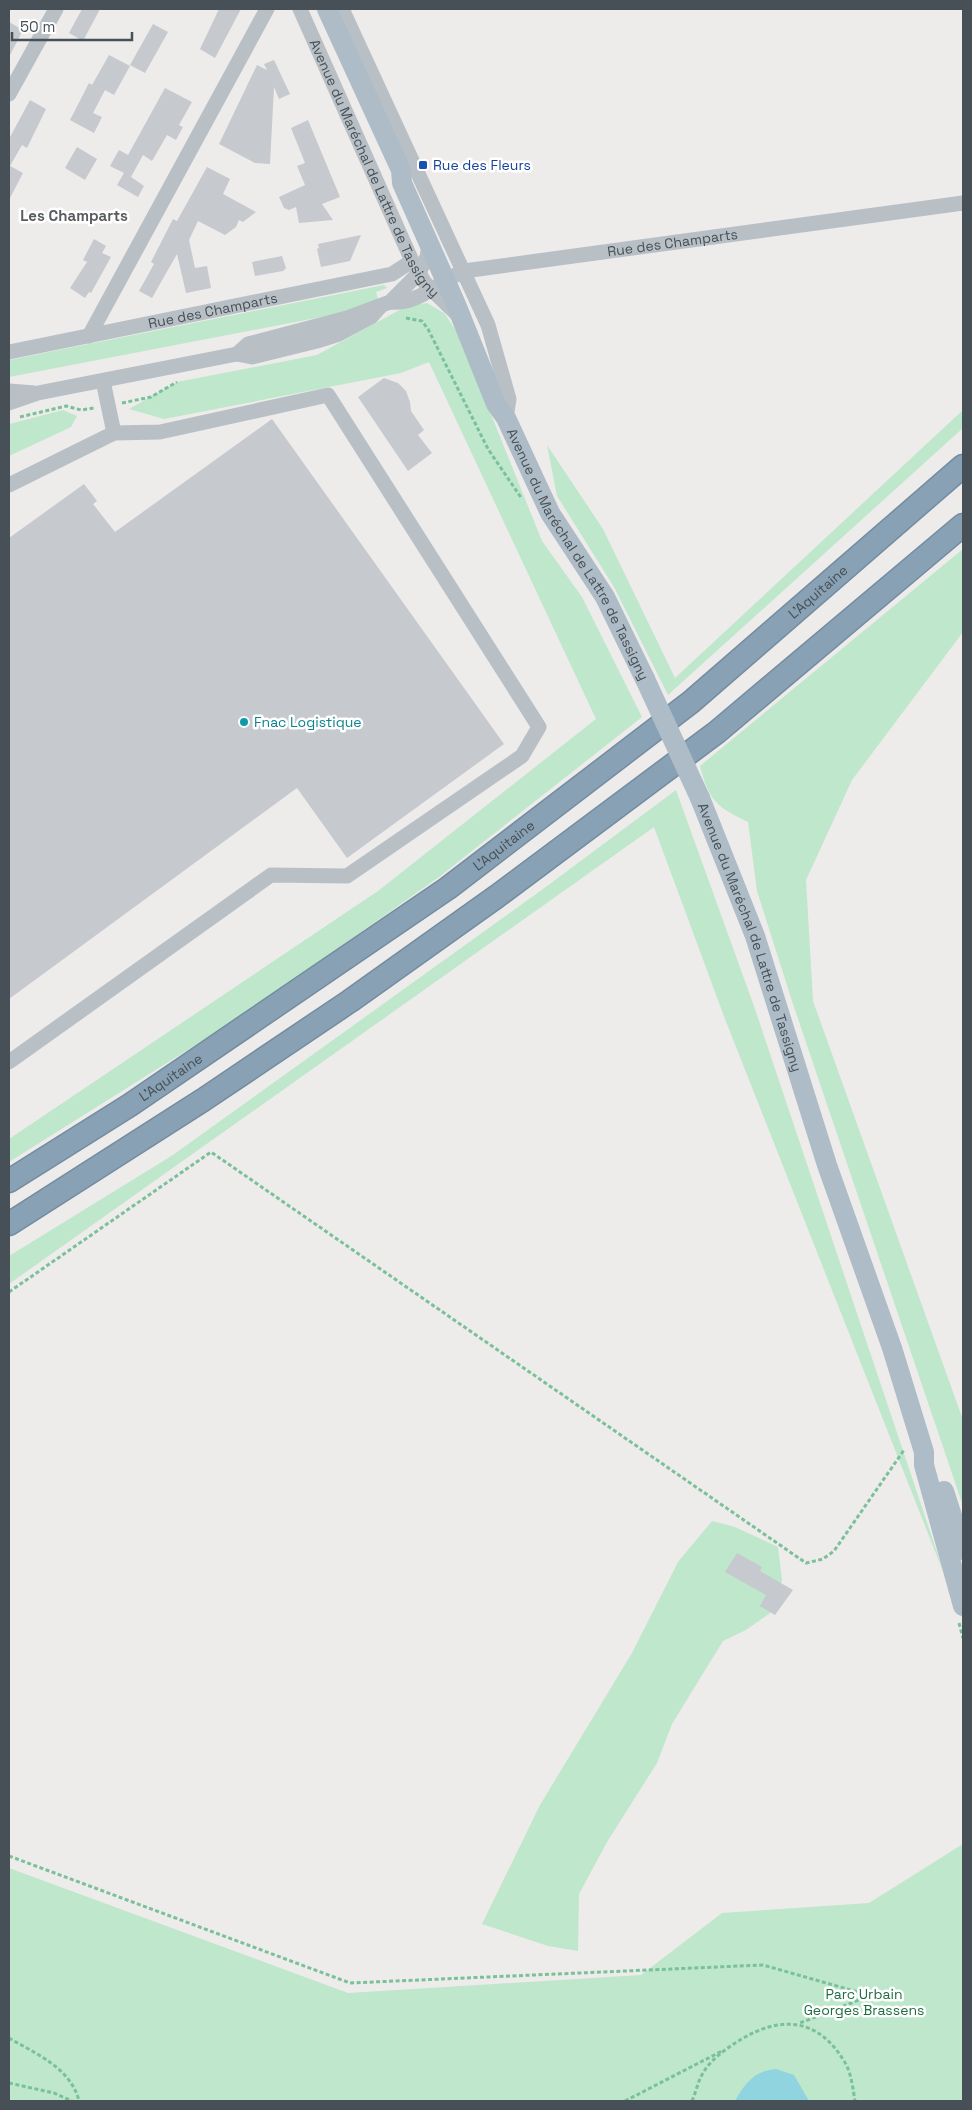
<svg xmlns="http://www.w3.org/2000/svg" width="972" height="2110" font-family="'Space Grotesk',sans-serif">
<style>
.green{fill:#bee7cb}
.water{fill:#90d4df}
.building{fill:#c6c9ce}
.lines{fill:none;stroke-linecap:round;stroke-linejoin:round}
.highway-casing{stroke:#748ca0;stroke-width:25}
.path{stroke:#7ac199;stroke-width:3;stroke-dasharray:4 2.5;stroke-linecap:butt}
.minor{stroke:#b8c0c6;stroke-width:15}
.major{stroke:#aebcc7;stroke-width:20}
.highway{stroke:#88a1b5;stroke-width:22}
.major-bridge{stroke:#aebcc7;stroke-width:20}
.transit-dot{fill:#1a4fb4;stroke:#fff;stroke-width:2}
.culture-dot{fill:#0f9aa8;stroke:#fff;stroke-width:2}
.labels{text-anchor:middle;stroke-width:5;stroke-linejoin:round;paint-order:stroke}
.transit-label{font-size:14px;fill:#164399;stroke:#fff;text-anchor:start}
.street-label{font-size:14px;fill:#465056;stroke:#fff}
.culture-label{font-size:14px;fill:#0d838f;stroke:#fff;text-anchor:start}
.park-label{font-size:14px;fill:#216d42;stroke:#fff}
.neighbourhood-label{font-size:15px;font-weight:bold;fill:#595c5f;stroke:#fff}
</style>
<rect width="100%" height="100%" fill="#eeebeb"/>
<path class="green" d="M384,285L387,288L376,292L378,299L342,313L9,377V360Z
M427,303L444,313L459,335L542,541L582,597L642,717L439,877L240,1017L9,1162V1139L378,891L596,719L429,362L401,373L164,419L129,409L177,382L317,355L405,307Z
M63,410L77,416L71,427L9,456V424Z
M963,410V428L668,695L614,587L557,496L547,445L603,529L675,678Z
M963,549V632L852,780L806,880L813,1001L963,1420V1506L793,1004L757,891L748,822C717,807 709,801 700,766Z
M676,790L755,1009L946,1579L725,1019L654,827L9,1284V1256L173,1155L539,892Z
M712,1521L735,1527L778,1547L782,1580L773,1611L746,1630L723,1641L672,1724L657,1763L607,1842L579,1894L578,1951L548,1946L482,1924L540,1805L632,1653L678,1562Z
M963,1844V2101H9V1868L348,1993L641,1975L722,1913L869,1903Z"/>
<path class="water" d="M776,2069L794,2075L809,2101H735C745,2083 754,2071 776,2069Z"/>
<path class="building" d="M82,9H100L83,41L69,33Z
M219,9H241L215,58L200,49Z
M9,22L23,30L9,57Z
M153,24L168,32L145,73L130,65Z
M109,55L130,66L114,95L105,90L93,113L102,117L94,133L70,120L89,83L92,85Z
M274,60L290,94L279,99L274,87L270,164L255,163L219,144L257,65L267,70L264,64Z
M165,88L192,102L179,125L183,127L176,140L167,135L152,161L143,155L131,177L144,186L138,197L117,185L124,173L110,166L119,150L128,155Z
M30,100L46,109L27,148L22,145L10,166L23,173L9,200V139Z
M308,120L340,197L322,204L333,220L299,223L296,207L289,210L284,208L279,197L305,185L297,166L305,163L291,128Z
M77,147L97,159L85,180L65,168Z
M207,167L230,179L223,194L256,212L243,222L239,220L236,227L225,235L198,221L189,240L195,268L207,266L211,288L186,293L177,254L152,298L139,291L154,264L151,262L173,219L177,221Z
M361,235L350,261L321,267L317,249L319,248L318,244Z
M94,239L106,246L102,253L111,257L91,293L89,292L85,298L70,288L87,262L83,260Z
M282,256L286,268L283,271L255,276L252,262Z
M384,378L398,383L406,391L410,402L411,411L424,430L418,435L432,453L408,471L358,397Z
M272,419L504,744L347,858L297,788L9,999V538L84,484L97,501L93,504L115,532Z
M737,1553L762,1567L760,1571L793,1590L775,1615L760,1606L766,1595L725,1572Z"/>
<g class="lines">
<defs>
<g id="highway">
<path id="s6" d="M9,1181L130,1105L448,888L691,702L963,466"/>
<path d="M9,1224L203,1100L350,1001L496,897L717,732L963,525"/>
</g>
</defs>
<use href="#highway" class="highway-casing"/>
<path class="path" d="M406,318L422,321L428,329L488,449L522,499
M122,403L151,397L177,382
M20,417L66,406L81,410L94,408
M9,1292L211,1152L806,1563L823,1559L834,1551L904,1450
M959,1623L963,1638
M9,1856L350,1983L763,1965L858,1992L864,1998L800,2023
M9,2038C36,2054 71,2068 79,2101
M9,2083L54,2093L72,2101
M625,2101L722,2051
M692,2101C696,2092 698,2081 703,2073C711,2059 727,2048 740,2040C781,2015 818,2018 844,2061C851,2071 853,2089 855,2101"/>
<g class="minor">
<path id="s1" d="M300,9L412,261L425,283L460,317"/>
<path d="M342,9L488,325L509,399L506,418"/>
<path d="M9,94L56,9"/>
<path id="s2" d="M390,302C418,305 440,281 464,271L963,203"/>
<path d="M89,336L267,9"/>
<path id="s3" d="M9,352L392,274L412,261"/>
<path d="M237,354L248,344L347,318L390,302L418,274L427,257L429,245"/>
<path d="M103,381L114,433"/>
<path d="M9,391L34,393"/>
<path d="M9,403L38,393L237,354L252,357L317,341L339,334L371,317L380,307"/>
<path d="M9,485L114,433L160,432L328,395L539,727L522,756L347,876L271,875L9,1062"/>
</g>
<g class="major">
<path id="s4" d="M327,9L401,170L402,183L455,302L496,404L506,418L550,513L605,597L645,679"/>
<path id="s5" d="M700,798L755,936L827,1165L892,1348L924,1452V1465L963,1606"/>
<path d="M944,1491L963,1550"/>
</g>
<use href="#highway" class="highway"/>
<path class="major-bridge" d="M645,679L700,798"/>
</g>
<rect class="transit-dot" x="418" y="160" width="10" height="10" rx="2.5"/>
<circle class="culture-dot" cx="244" cy="722" r="5"/>
<g class="labels">
<g class="transit-label">
<text x="433" y="170">Rue des Fleurs</text>
</g>
<g class="street-label">
<text dy="5" stroke="none"><textPath href="#s1" startOffset="176">Avenue du Maréchal de Lattre de Tassigny</textPath></text>
<text dy="5" stroke="none"><textPath href="#s2" startOffset="292">Rue des Champarts</textPath></text>
<text dy="5" stroke="none"><textPath href="#s3" startOffset="208">Rue des Champarts</textPath></text>
<text dy="5" stroke="none"><textPath href="#s4" startOffset="602">Avenue du Maréchal de Lattre de Tassigny</textPath></text>
<text dy="5" stroke="none"><textPath href="#s6" startOffset="1002">L'Aquitaine</textPath></text>
<text dy="5" stroke="none"><textPath href="#s6" startOffset="598">L'Aquitaine</textPath></text>
<text dy="5" stroke="none"><textPath href="#s5" startOffset="148">Avenue du Maréchal de Lattre de Tassigny</textPath></text>
<text dy="5" stroke="none"><textPath href="#s6" startOffset="192">L'Aquitaine</textPath></text>
</g>
<g class="culture-label">
<text x="254" y="727">Fnac Logistique</text>
</g>
<g class="park-label">
<text x="864" y="1999">Parc Urbain<tspan x="864" dy="16">Georges Brassens</tspan></text>
</g>
<g class="neighbourhood-label">
<text x="74" y="221">Les Champarts</text>
</g>
</g>
<rect width="972" height="2110" fill="none" stroke="#465056" stroke-width="20"/>
<path d="M12 32v8h120v-8" fill="none" stroke="#465056" stroke-width="2.5"/>
<text x="20" y="32" font-size="15" fill="#465056" stroke="#ffffff" stroke-width="4" paint-order="stroke">50 m</text>
</svg>
